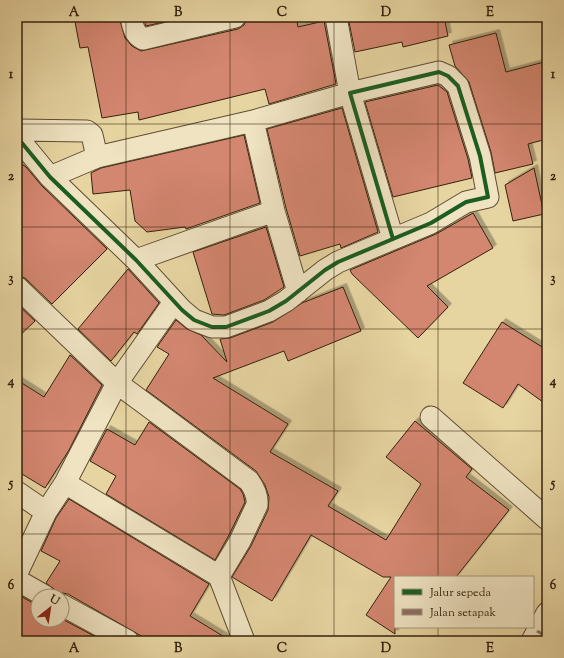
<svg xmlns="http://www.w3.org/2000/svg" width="564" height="658" font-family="'Sorts Mill Goudy',serif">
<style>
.building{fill:#d3866f;stroke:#34220d;filter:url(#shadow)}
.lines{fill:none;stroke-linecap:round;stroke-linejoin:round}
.minor-casing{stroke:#604e32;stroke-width:23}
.minor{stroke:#efe3c2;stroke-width:21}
.quiet{stroke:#8d6e63;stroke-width:3;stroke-dasharray:6 3;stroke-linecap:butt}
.cycleway-casing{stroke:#efe3c2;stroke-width:6}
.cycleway{stroke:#1b5e20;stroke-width:4}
.grid{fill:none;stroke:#34220d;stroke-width:1;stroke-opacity:0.55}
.neatline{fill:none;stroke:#34220d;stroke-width:1.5}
.grid-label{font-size:13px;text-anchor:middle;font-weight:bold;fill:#34220d}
</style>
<defs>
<filter id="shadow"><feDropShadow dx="3.5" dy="-3.5" stdDeviation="0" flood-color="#0004"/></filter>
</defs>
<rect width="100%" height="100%" fill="#e6d4a1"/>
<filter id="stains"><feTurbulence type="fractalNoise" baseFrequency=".005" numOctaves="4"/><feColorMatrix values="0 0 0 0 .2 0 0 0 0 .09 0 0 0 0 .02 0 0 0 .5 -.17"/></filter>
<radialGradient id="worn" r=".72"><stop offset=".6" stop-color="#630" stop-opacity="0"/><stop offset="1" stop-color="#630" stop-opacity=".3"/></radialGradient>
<path class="building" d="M76,17H119L125,38L132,46L141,51L238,29L244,25L247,18L251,17H296L298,27L324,21L336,84L269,104L265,89L139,120L138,112L102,118L88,47L80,48L75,22L76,21Z
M143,17H167L168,21L146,26Z
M348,17H444L448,36L403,47L402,42L355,52Z
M496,33L506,72L544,62L547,75V139L528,144L533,164L495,173L491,152L469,82L455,66L449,45Z
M438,85L447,92L468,159L472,178L393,197L365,102Z
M342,108L378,232L341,248L340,244L300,256L286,208L267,129Z
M244,135L260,203L186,229L185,227L147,232L135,221L130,190L93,194L91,173L101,168Z
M17,161L26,167L42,186L107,249L52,304L25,278L17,275Z
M534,168L544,214L513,221L505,185Z
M473,213L493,248L427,286L448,307L418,338L352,274L350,270L436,234Z
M266,227L284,287L264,300L224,315L212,314L193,252Z
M128,269L159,303L137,334L134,332L111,361L78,329Z
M343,287L361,331L288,361L284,351L213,378L288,424L270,452L338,491L328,506L386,540L421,484L386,457L415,421L472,469L466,477L509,510L456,577H395V634L366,615L391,577H383L311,535L272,601L232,577L251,546L268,510L269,497L265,485L256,471L146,390L169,354L157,347L176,320L187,329L201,335L227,362L220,339L230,338L273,322L302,303Z
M17,304L35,321L17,338Z
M502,322L547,350V405L518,384L503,408L463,383Z
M70,355L102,385L69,450L45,488L17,471V380L44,397Z
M149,422L240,489L243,494L245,502L229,535L215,560L106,494L116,476L90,461L107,429L135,445Z
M69,499L209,584L190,616L231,641H150L68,594L62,593L57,594L55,590L46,583L60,561L41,551L56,518Z
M17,594L38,606V620L62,619L96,637L94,641H17Z"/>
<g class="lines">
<defs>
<path id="minor" d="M131,17C133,27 134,34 143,39L235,17
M253,121L274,211L298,292
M17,130L87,131L92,135L97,157
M17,137L50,177L136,260L182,310L194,320L212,327H226L269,311L286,301L325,270L338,262L431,223L466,202L488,197L480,156L458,86L448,76L439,72L350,93L393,239
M50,177L97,157L253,121L350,93L336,17
M136,260L274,211
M17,287L117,383L249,481C254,488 258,496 257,505L240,541L219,576
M431,417L547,519
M65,483L219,576L244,641
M17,492L46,512
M17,573L46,512L65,483L117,383L174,302
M17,580L45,596
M62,605L128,641
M532,641L547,613"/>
</defs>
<use href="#minor" class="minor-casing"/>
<use href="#minor" class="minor"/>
<path class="quiet" d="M537,631L547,637"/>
<defs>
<path id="cycleway" d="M17,137L50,177L136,260L182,310L194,320L212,327H226L269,311L286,301L325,270L338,262L431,223L466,202L488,197L480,156L458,86L448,76L439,72L350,93L393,239"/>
</defs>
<use href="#cycleway" class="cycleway-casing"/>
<use href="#cycleway" class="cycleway"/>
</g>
<path class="grid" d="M126,17V641M230,17V641M334,17V641M438,17V577M17,124H547M17,227H547M17,329H547M17,431H547M17,534H547M438,627V641"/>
<rect width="564" height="658" fill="none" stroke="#e6d4a1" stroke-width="44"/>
<rect x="394" y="576" width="140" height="52" fill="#efe3c2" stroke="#a4967a"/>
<rect x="402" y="589" width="20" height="6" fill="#1b5e20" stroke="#a4967a"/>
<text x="430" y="596" font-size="12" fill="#34220d">Jalur sepeda</text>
<rect x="402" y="609" width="20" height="6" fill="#8d6e63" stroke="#a4967a"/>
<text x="430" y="616" font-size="12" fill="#34220d">Jalan setapak</text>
<g transform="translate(50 608) rotate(30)"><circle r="19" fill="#efe3c2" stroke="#a4967a"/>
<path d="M0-3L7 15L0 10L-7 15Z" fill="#8f2418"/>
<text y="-6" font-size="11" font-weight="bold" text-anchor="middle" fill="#34220d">U</text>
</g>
<rect x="22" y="22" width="520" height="614" class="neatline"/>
<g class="grid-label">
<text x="74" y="16">A</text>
<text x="178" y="16">B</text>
<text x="282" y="16">C</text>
<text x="386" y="16">D</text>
<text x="490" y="16">E</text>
<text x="11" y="78">1</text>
<text x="553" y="78">1</text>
<text x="11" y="180">2</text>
<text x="553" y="180">2</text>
<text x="11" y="282">3</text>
<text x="553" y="282">3</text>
<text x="11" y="385">4</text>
<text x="553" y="385">4</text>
<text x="11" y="487">5</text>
<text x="553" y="487">5</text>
<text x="11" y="589">6</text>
<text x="553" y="589">6</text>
<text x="74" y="652">A</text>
<text x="178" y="652">B</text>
<text x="282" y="652">C</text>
<text x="386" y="652">D</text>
<text x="490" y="652">E</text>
</g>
<rect width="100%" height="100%" filter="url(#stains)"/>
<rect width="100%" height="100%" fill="url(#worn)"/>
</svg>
